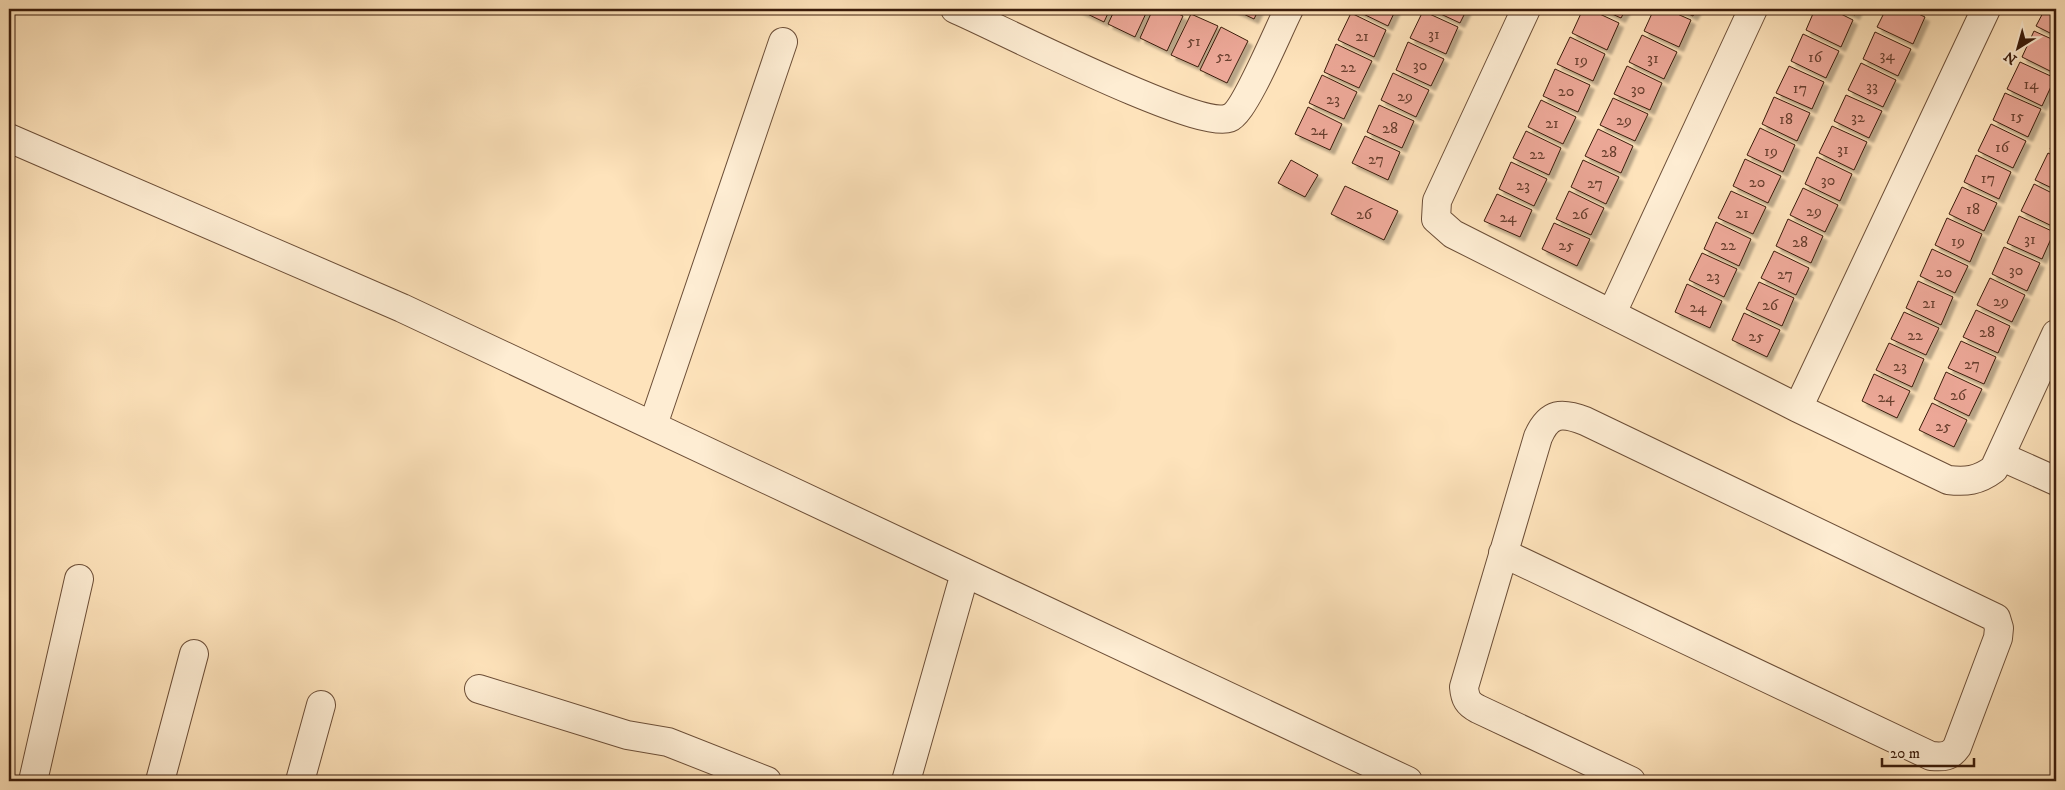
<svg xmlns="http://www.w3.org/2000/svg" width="2065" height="790" font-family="'IM FELL DW Pica',serif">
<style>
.building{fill:#eda898;stroke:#3b1c0b;filter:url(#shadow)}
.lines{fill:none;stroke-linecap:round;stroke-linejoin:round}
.minor-casing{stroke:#6c4e37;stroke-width:30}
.minor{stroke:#feedd3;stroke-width:28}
.labels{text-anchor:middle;stroke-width:4;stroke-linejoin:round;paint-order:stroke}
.number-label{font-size:16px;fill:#683f2e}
</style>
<defs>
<filter id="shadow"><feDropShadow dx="4.5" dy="4.5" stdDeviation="1" flood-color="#0004"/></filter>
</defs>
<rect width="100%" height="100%" fill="#fee3bb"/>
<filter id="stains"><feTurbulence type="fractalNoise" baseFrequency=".004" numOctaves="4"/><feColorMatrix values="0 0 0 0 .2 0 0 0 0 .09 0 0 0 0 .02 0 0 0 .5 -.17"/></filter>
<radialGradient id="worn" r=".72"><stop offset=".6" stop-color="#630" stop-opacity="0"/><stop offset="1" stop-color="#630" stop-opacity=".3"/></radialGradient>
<path class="building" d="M1077,9H1110L1104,22Z
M1115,9H1148L1135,37L1108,24Z
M1153,9H1168L1183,16L1167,51L1140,38Z
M1233,9H1259L1254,19Z
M1353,9H1396L1388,26Z
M1430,9H1467L1460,23Z
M1583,9H1589L1619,23L1607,50L1572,33Z
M1601,9H1626L1621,18Z
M1654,9H1666L1691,20L1679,47L1644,31Z
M1678,9H1697L1693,16Z
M1815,9H1831L1853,20L1841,47L1806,30Z
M1841,9H1858L1855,15Z
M1886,9H1908L1925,17L1913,44L1877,27Z
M2045,9H2056V36L2036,26Z
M1423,11L1458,27L1446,54L1410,38Z
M1351,13L1386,30L1374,57L1338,40Z
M1191,14L1218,26L1198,67L1171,55Z
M1221,27L1248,41L1227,83L1200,70Z
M2034,31L2056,41V74L2022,57Z
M1875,32L1911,49L1898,76L1863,59Z
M1803,34L1839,51L1826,78L1791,61Z
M1642,35L1677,52L1664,79L1629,62Z
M1570,37L1605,54L1593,81L1557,64Z
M1408,42L1444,59L1431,86L1396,70Z
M1336,44L1372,61L1359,88L1324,72Z
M2020,62L2055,78L2042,106L2007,89Z
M1861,63L1896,80L1883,107L1848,90Z
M1627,66L1662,83L1650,110L1614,94Z
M1789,66L1824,82L1812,109L1776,93Z
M1555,69L1590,85L1578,112L1543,96Z
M1393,73L1429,90L1416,117L1381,100Z
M1322,75L1357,92L1344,119L1309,103Z
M2005,93L2041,109L2028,137L1993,120Z
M1846,95L1882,111L1869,138L1834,121Z
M1774,97L1810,113L1797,141L1762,124Z
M1613,98L1648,114L1635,141L1600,125Z
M1541,100L1576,117L1563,144L1528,127Z
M1379,105L1414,121L1402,148L1367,132Z
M1308,107L1342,124L1330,150L1295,134Z
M1991,124L2026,141L2013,168L1978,151Z
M1832,126L1867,142L1854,170L1819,153Z
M1760,128L1795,145L1783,172L1747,155Z
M1598,129L1633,146L1621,173L1585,156Z
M1526,131L1561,148L1549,175L1513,158Z
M1365,136L1400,152L1388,180L1352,163Z
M2056,136V152L2050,149Z
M2048,153L2056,157V190L2035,180Z
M1976,155L2011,172L1999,199L1964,182Z
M1817,157L1852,174L1840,201L1805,184Z
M1745,159L1781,176L1768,203L1733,186Z
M1291,160L1318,175L1305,197L1278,183Z
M1583,160L1619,177L1606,204L1571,187Z
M1511,162L1547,179L1534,206L1499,189Z
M2034,184L2056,195V228L2021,211Z
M1345,186L1398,211L1384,240L1331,214Z
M1962,187L1997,203L1984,231L1949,214Z
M1803,188L1838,205L1825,232L1790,215Z
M1569,191L1604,208L1591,235L1556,219Z
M1731,191L1766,207L1753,234L1718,218Z
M1497,194L1532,210L1520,237L1484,221Z
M2019,216L2054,232L2042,259L2007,243Z
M1947,218L1982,234L1970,262L1935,245Z
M1788,219L1823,236L1811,263L1776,246Z
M1716,222L1751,239L1739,266L1704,249Z
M1554,223L1590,239L1577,266L1542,249Z
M2004,247L2040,263L2027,291L1992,274Z
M1932,249L1968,266L1955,293L1920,276Z
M1774,251L1809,268L1796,295L1761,278Z
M1702,253L1737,269L1724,297L1689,280Z
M1990,278L2025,295L2012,322L1977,305Z
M1918,281L1953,297L1941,325L1906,308Z
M1759,282L1794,298L1782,326L1746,309Z
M1687,284L1722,301L1710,328L1675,312Z
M1976,310L2010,326L1998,353L1963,337Z
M1904,312L1939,328L1926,355L1891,339Z
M1744,313L1780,330L1767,357L1732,340Z
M1961,341L1996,357L1984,384L1948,368Z
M1889,343L1924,359L1912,387L1876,370Z
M1946,372L1982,389L1969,416L1934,399Z
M1874,374L1910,391L1897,418L1862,401Z
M1932,403L1967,420L1954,447L1919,430Z"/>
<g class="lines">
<defs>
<path id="minor" d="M955,9C997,27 1197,130 1229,118C1245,112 1279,28 1289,9
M1526,9L1437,201L1436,219L1453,234L1798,408L1948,480C1966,482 1978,481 1994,469L2056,334
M9,138L402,308L1408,781
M1612,313L1753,9
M1798,408L1986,9
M653,425L783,42
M2000,456L2056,481
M1503,553L1931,756C1943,757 1950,757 1957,747L1998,638L1999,628L1996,618L1585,421C1562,412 1549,412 1538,437L1464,687C1465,699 1468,704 1478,709L1631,781
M479,689L627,735L668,742L767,781
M33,781L79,579
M160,781L194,654
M300,781L321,705
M906,781L965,573"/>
</defs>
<use href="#minor" class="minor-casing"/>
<use href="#minor" class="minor"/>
</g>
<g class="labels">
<g class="number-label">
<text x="1434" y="39">31</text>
<text x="1362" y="41">21</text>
<text x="1194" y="46">51</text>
<text x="1887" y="60">34</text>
<text x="1224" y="61">52</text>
<text x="1815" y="62">16</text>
<text x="1653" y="63">31</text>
<text x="1581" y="65">19</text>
<text x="1420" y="70">30</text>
<text x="1348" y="72">22</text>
<text x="2031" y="89">14</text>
<text x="1872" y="91">33</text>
<text x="1800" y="93">17</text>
<text x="1638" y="94">30</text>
<text x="1566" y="96">20</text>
<text x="1405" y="101">29</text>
<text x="1333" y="104">23</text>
<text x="2017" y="121">15</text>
<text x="1858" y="122">32</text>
<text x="1786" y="124">18</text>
<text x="1624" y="125">29</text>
<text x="1552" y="128">21</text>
<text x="1390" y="133">28</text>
<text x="1319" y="135">24</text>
<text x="2002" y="152">16</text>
<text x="1843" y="154">31</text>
<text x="1771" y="156">19</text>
<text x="1609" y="157">28</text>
<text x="1537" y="159">22</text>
<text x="1376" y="164">27</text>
<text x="1988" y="183">17</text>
<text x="1828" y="185">30</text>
<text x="1757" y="187">20</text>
<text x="1595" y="188">27</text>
<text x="1523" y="190">23</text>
<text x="1973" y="214">18</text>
<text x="1814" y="216">29</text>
<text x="1742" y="218">21</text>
<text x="1364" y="219">26</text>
<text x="1580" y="219">26</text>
<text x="1508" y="222">24</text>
<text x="2030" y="244">31</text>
<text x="1958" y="246">19</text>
<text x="1800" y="247">28</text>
<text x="1566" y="250">25</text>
<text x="1728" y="250">22</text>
<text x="2016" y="275">30</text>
<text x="1944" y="277">20</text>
<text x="1785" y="279">27</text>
<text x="1713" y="281">23</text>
<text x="2001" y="306">29</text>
<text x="1929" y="308">21</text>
<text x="1770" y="310">26</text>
<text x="1698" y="312">24</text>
<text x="1987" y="337">28</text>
<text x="1915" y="340">22</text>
<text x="1756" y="341">25</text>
<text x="1972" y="369">27</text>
<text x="1900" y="371">23</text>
<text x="1958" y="400">26</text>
<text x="1886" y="402">24</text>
<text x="1943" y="431">25</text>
</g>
</g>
<rect width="2065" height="790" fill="none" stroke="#fee3bb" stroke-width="30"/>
<rect x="10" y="10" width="2045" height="770" fill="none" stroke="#3b1c0b" stroke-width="2.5"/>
<rect x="15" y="15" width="2035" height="760" fill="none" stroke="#3b1c0b"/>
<g transform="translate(2018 48) rotate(217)" stroke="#feedd3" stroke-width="4" paint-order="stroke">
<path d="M0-4L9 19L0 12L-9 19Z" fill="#3b1c0b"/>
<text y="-8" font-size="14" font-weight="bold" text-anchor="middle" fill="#3b1c0b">N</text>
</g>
<path d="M1882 758v8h92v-8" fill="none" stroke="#3b1c0b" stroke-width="2.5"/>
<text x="1890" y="758" font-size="15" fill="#3b1c0b" stroke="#feedd3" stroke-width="4" paint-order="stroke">20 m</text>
<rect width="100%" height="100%" filter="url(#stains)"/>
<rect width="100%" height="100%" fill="url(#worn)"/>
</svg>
